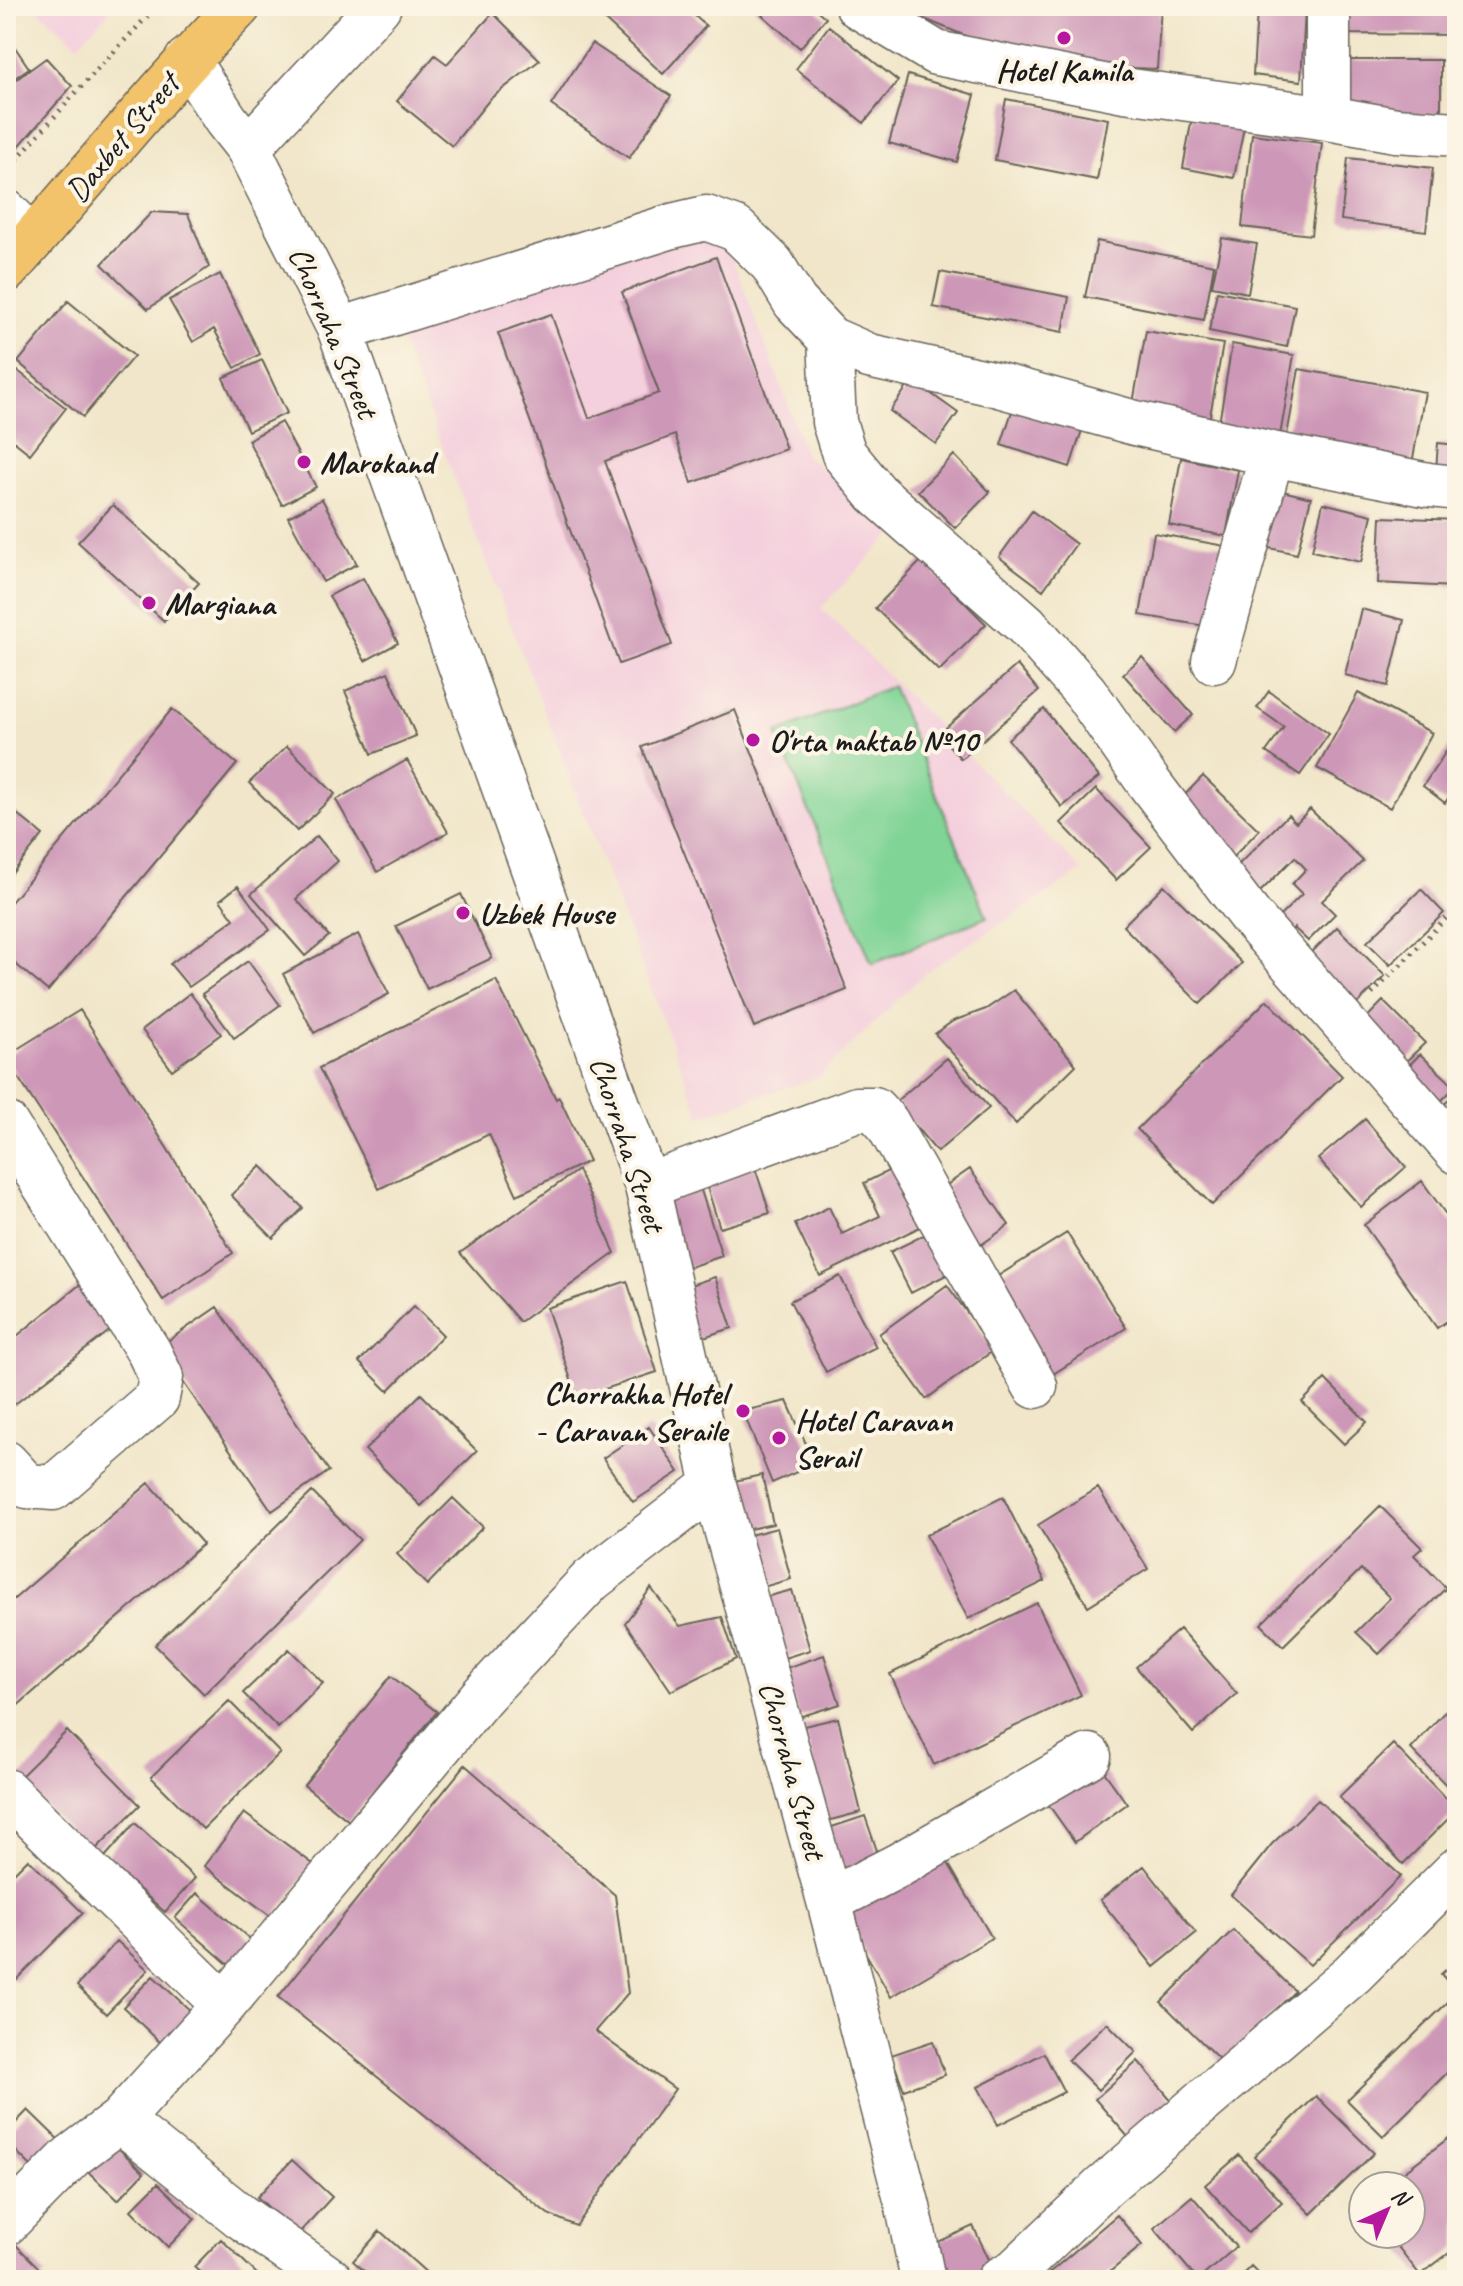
<svg xmlns="http://www.w3.org/2000/svg" width="1463" height="2286" font-family="Caveat,sans-serif">
<style>
.built{fill:#f4cfdd}
.green{fill:#80d496;stroke:#4e7859;stroke-width:2}
.building{fill:#cd97b7}
.lines{fill:none;stroke-linecap:round;stroke-linejoin:round}
.minor-casing{stroke:#676359;stroke-width:47}
.major-casing{stroke:#676359;stroke-width:47}
.path{stroke:#676359;stroke-width:5;stroke-dasharray:2 6;stroke-linecap:butt}
.minor{stroke:#fff;stroke-width:44}
.major{stroke:#f2c36a;stroke-width:44}
.poi-dot{fill:#b5179e;stroke:#fcf5e5;stroke-width:3}
.labels{text-anchor:middle;stroke-width:8;stroke-linejoin:round;paint-order:stroke}
.poi-label{font-size:32px;font-weight:bold;fill:#1c1c1c;stroke:#fcf5e5;text-anchor:start}
.street-label{font-size:32px;fill:#1c1c1c;stroke:#fcf5e5}
</style>
<rect width="100%" height="100%" fill="#fcf5e5"/>
<filter id="ink" filterUnits="userSpaceOnUse"><feTurbulence type="fractalNoise" baseFrequency=".0125" numOctaves="2"/><feDisplacementMap in="SourceGraphic" scale="16" xChannelSelector="R" yChannelSelector="G"/><feConvolveMatrix kernelMatrix="1 2 1 2 8 2 1 2 1" color-interpolation-filters="sRGB"/></filter>
<filter id="wash" filterUnits="userSpaceOnUse"><feTurbulence type="fractalNoise" baseFrequency=".006" numOctaves="4" result="noise"/><feDisplacementMap in="SourceGraphic" scale="32" xChannelSelector="R" yChannelSelector="G"/><feGaussianBlur stdDeviation="1.8" result="paint"/><feColorMatrix in="noise" values="0 0 0 0 0 0 0 0 0 0 0 0 0 0 0 0 0 1.4 0 .05"/><feComposite in="paint" operator="in"/></filter>
<g filter="url(#wash)">
<rect width="100%" height="100%" fill="#f1e6c9"/>
<path class="built" d="M34,6H114L78,45Z
M720,226L792,414L805,456L901,525L821,608L1082,871L926,972L819,1077L700,1116L396,327Z"/>
<path class="green" d="M892,686L987,917L872,964L777,733Z"/>
<g id="blocks">
<path class="building" d="M552,6H568L561,14Z
M590,6H684L706,26L663,74Z
M752,6H812L826,18L800,48Z
M908,6H1161L1157,69L1034,64L905,11Z
M1346,6H1457V35L1346,34Z
M1257,10H1305L1301,81L1253,75Z
M493,13L540,60L490,99L452,146L397,101L435,55L447,64Z
M829,26L898,81L864,123L796,69Z
M6,34L29,68L6,84Z
M592,43L671,96L629,158L551,105Z
M46,58L72,86L6,161V87Z
M1349,60H1441V114H1349Z
M908,75L975,95L957,162L889,143Z
M1006,99L1108,119L1097,180L995,160Z
M1192,117L1244,127L1234,178L1183,168Z
M1252,134L1322,143L1311,235L1242,227Z
M1348,158L1433,168L1426,231L1341,220Z
M152,212L188,214L209,267L148,309L102,264Z
M1222,238L1257,244L1248,293L1212,286Z
M1097,241L1214,265L1204,320L1085,297Z
M716,257L786,449L692,483L675,435L605,461L672,645L619,664L498,333L551,314L589,418L659,393L622,292Z
M940,272L1069,297L1063,332L933,307Z
M220,274L260,354L235,368L214,329L193,342L169,300Z
M1217,291L1295,306L1287,347L1209,331Z
M68,301L134,356L83,417L18,362Z
M1146,331L1223,344L1208,427L1131,414Z
M1232,344L1294,355L1278,447L1217,436Z
M262,360L287,413L248,431L223,378Z
M1299,369L1425,392L1410,475L1284,452Z
M18,371L66,408L30,454L6,435V386Z
M912,380L958,413L936,444L890,411Z
M1015,402L1084,424L1070,467L1001,445Z
M281,422L316,487L282,505L248,440Z
M1438,443L1457,445V486L1435,484Z
M954,455L990,492L955,528L918,491Z
M1181,458L1238,470L1226,536L1169,525Z
M1270,488L1311,498L1297,554L1256,545Z
M322,499L357,564L323,582L288,517Z
M1323,503L1372,515L1361,562L1312,551Z
M113,505L199,583L164,621L78,542Z
M1032,511L1076,544L1043,590L999,557Z
M1381,517L1457,520L1454,587L1378,583Z
M1154,533L1225,546L1211,627L1140,615Z
M922,560L986,624L939,671L875,608Z
M363,578L398,643L365,661L329,596Z
M1361,609L1404,620L1388,686L1345,675Z
M1142,657L1193,715L1174,732L1123,674Z
M1017,665L1039,691L961,759L939,734Z
M388,672L416,736L372,754L345,691Z
M1269,691L1329,734L1300,775L1266,752L1284,727L1257,708Z
M1358,693L1432,733L1390,808L1317,768Z
M172,709L237,764L48,991L6,956V908Z
M1044,709L1099,777L1062,807L1008,739Z
M735,710L847,990L754,1027L642,747Z
M1457,735V784L1445,803L1423,786Z
M287,746L335,794L297,831L249,783Z
M407,760L448,832L377,872L336,800Z
M1203,776L1259,830L1231,859L1175,805Z
M1096,789L1151,847L1116,880L1061,823Z
M6,805L43,835L6,881Z
M1310,809L1363,861L1322,901L1335,914L1308,941L1294,928L1288,934L1275,921L1302,894L1292,884L1306,869L1295,857L1260,892L1235,868L1288,815L1296,823Z
M317,836L338,861L296,899L329,936L305,956L251,894Z
M1164,885L1242,963L1200,1004L1123,926Z
M238,886L270,930L189,987L170,964L234,919L220,900Z
M1421,889L1444,913L1390,965L1367,942Z
M461,894L492,958L427,989L396,926Z
M1337,927L1385,976L1350,1011L1302,962Z
M358,934L389,994L314,1033L283,974Z
M248,961L280,1005L234,1038L202,994Z
M496,980L556,1099L559,1097L589,1161L517,1195L489,1134L379,1189L319,1068Z
M1014,990L1076,1065L1016,1124L935,1034L953,1021L986,1009Z
M190,993L221,1034L172,1070L142,1030Z
M1267,1000L1342,1076L1212,1205L1137,1129Z
M1383,1001L1425,1043L1394,1073L1353,1032Z
M80,1010L233,1253L163,1300L6,1059V1056Z
M1420,1054L1455,1087L1431,1111L1397,1078Z
M947,1058L989,1108L937,1152L895,1102Z
M1457,1091V1130L1438,1111Z
M1365,1119L1406,1167L1361,1207L1318,1159Z
M754,1165L770,1213L720,1228L705,1181Z
M261,1166L303,1208L273,1238L231,1195Z
M896,1167L924,1225L820,1276L795,1224L829,1207L842,1234L880,1216L864,1183Z
M970,1169L1009,1225L971,1252L931,1196Z
M578,1170L615,1253L520,1322L460,1253Z
M1422,1181L1457,1230V1314L1437,1328L1364,1225Z
M699,1184L722,1256L681,1270L657,1198Z
M930,1232L950,1273L911,1293L890,1252Z
M1067,1233L1126,1328L1045,1379L985,1284Z
M840,1276L876,1347L826,1372L790,1301Z
M715,1277L732,1328L697,1339L681,1288Z
M627,1281L657,1372L577,1398L547,1308Z
M83,1282L117,1325L6,1411V1345Z
M947,1285L994,1350L926,1399L879,1334Z
M414,1306L443,1335L388,1391L359,1362Z
M217,1307L329,1471L272,1511L159,1347Z
M1325,1379L1367,1422L1344,1444L1302,1402Z
M421,1394L477,1451L421,1506L365,1450Z
M787,1401L815,1464L772,1483L743,1411Z
M649,1427L679,1472L633,1502L603,1458Z
M762,1475L773,1524L736,1532L725,1483Z
M149,1483L203,1544L16,1707L6,1696V1606Z
M1098,1488L1148,1569L1088,1606L1038,1525Z
M312,1492L360,1540L204,1694L155,1645Z
M1003,1497L1045,1581L968,1619L926,1535Z
M453,1498L483,1527L427,1585L397,1554Z
M1380,1506L1422,1548L1414,1555L1446,1588L1379,1654L1356,1632L1390,1598L1361,1569L1283,1646L1261,1624Z
M777,1528L791,1579L756,1589L742,1537Z
M651,1588L680,1626L722,1617L736,1659L671,1691L625,1623Z
M792,1590L810,1650L781,1659L762,1598Z
M1037,1603L1081,1695L934,1765L890,1674Z
M1180,1629L1237,1694L1193,1733L1136,1667Z
M289,1649L323,1683L278,1728L243,1693Z
M824,1655L840,1704L799,1717L783,1669Z
M391,1676L437,1712L349,1821L304,1785Z
M1457,1698V1796L1411,1749Z
M229,1701L280,1753L203,1829L151,1777Z
M838,1718L861,1812L827,1821L804,1726Z
M67,1731L140,1805L92,1853L18,1779Z
M1393,1744L1457,1810L1403,1864L1339,1797Z
M465,1765L615,1895L628,1993L595,2031L675,2089L576,2226L548,2214L278,1997Z
M1100,1766L1127,1804L1075,1842L1048,1804Z
M1318,1800L1401,1876L1310,1965L1231,1895L1272,1844Z
M244,1813L313,1864L273,1918L204,1866Z
M865,1816L882,1865L846,1877L829,1828Z
M135,1823L195,1878L165,1912L104,1858Z
M945,1858L992,1938L891,1997L844,1916Z
M28,1859L83,1913L15,1981L6,1973V1881Z
M1144,1866L1196,1933L1154,1967L1100,1900Z
M197,1893L259,1947L237,1972L175,1918Z
M1233,1930L1295,1991L1223,2063L1161,2002Z
M117,1941L148,1970L106,2014L77,1986Z
M1457,1960V1992L1441,1974Z
M153,1976L193,2013L163,2045L123,2007Z
M1448,2002L1457,2011V2063L1383,2136L1347,2100Z
M1107,2023L1136,2052L1098,2090L1068,2060Z
M933,2041L945,2075L904,2090L891,2055Z
M1044,2053L1064,2092L998,2125L978,2087Z
M1138,2061L1179,2109L1136,2146L1095,2099Z
M1316,2096L1374,2153L1311,2214L1254,2156Z
M28,2110L66,2147L39,2174L6,2141V2133Z
M1454,2134L1457,2138V2247L1420,2275L1388,2234H1411V2186H1385Z
M106,2136L144,2173L118,2200L80,2164Z
M1239,2155L1282,2202L1248,2233L1205,2185Z
M292,2160L332,2197L298,2234L257,2197Z
M158,2183L195,2219L168,2247L131,2210Z
M1192,2196L1236,2247L1198,2280L1154,2228Z
M1117,2215L1142,2245L1100,2280H1055L1049,2273Z
M973,2226L997,2276L989,2280H939L925,2248Z
M380,2231L430,2276L427,2280H374L353,2261Z
M8,2237L45,2274L39,2280H6Z
M221,2239L259,2276L255,2280H208L194,2267Z
M1251,2266L1265,2280H1237Z"/>
</g>
</g>
<g filter="url(#ink)">
<use href="#blocks" fill-opacity="0" stroke="#676359" stroke-width="2"/>
<g class="lines">
<defs>
<path id="minor" d="M858,6L936,53L1124,90L1328,118L1396,130L1457,134
M187,60L226,120L248,148L340,330L647,1186L714,1485L829,1901L908,2207L923,2280
M1328,118V6
M248,148L379,6
M6,212L33,239
M340,330L672,226L706,218L736,229L772,264L795,302L830,339L869,356L995,384L1135,423L1272,454L1429,485L1457,488
M830,339L834,422L844,454L876,493L1026,625L1085,692L1149,783L1250,916L1457,1152
M1214,661L1272,454
M6,1124L149,1352L161,1377L157,1398L53,1488L27,1486L6,1463
M647,1186L857,1109H874L887,1123L1035,1386
M6,1791L224,2005L482,1696L591,1580L714,1485
M829,1901L899,1865L1089,1756
M224,2005L120,2120L240,2216L331,2280
M6,2223L72,2156L120,2120
M999,2280L1015,2271L1103,2187L1352,1974L1457,1870"/>
<path id="major" d="M6,270C84,182 158,90 239,6"/>
</defs>
<use href="#minor" class="minor-casing"/>
<use href="#major" class="major-casing"/>
<path class="path" d="M6,171L80,88L157,6
M1372,994L1457,907"/>
<use href="#minor" class="minor"/>
<use href="#major" class="major"/>
</g>
</g>
<g class="poi-dot">
<circle cx="1064" cy="38" r="8"/>
<circle cx="304" cy="462" r="8"/>
<circle cx="149" cy="603" r="8"/>
<circle cx="753" cy="740" r="8"/>
<circle cx="463" cy="913" r="8"/>
<circle cx="743" cy="1411" r="8"/>
<circle cx="779" cy="1438" r="8"/>
</g>
<g class="labels">
<g class="poi-label">
<text x="1064" y="81" text-anchor="middle">Hotel Kamila</text>
<text x="320" y="473">Marokand</text>
<text x="165" y="614">Margiana</text>
<text x="769" y="751">O'rta maktab №10</text>
<text x="479" y="924">Uzbek House</text>
<text x="727" y="1404" text-anchor="end">Chorrakha Hotel<tspan x="727" dy="37">- Caravan Seraile</tspan></text>
<text x="795" y="1431">Hotel Caravan<tspan x="795" dy="37">Serail</tspan></text>
</g>
<g class="street-label">
<text transform="translate(122 137) rotate(-50)" y="11">Daxbet Street</text>
<text transform="translate(334 332) rotate(67)" y="11">Chorraha Street</text>
<text transform="translate(628 1144) rotate(72)" y="11">Chorraha Street</text>
<text transform="translate(793 1770) rotate(75)" y="11">Chorraha Street</text>
</g>
</g>
<rect width="1463" height="2286" fill="none" stroke="#fcf5e5" stroke-width="32"/>
<g transform="translate(1387 2210) rotate(44)"><circle r="38" fill="#fcf5e5" stroke="#a29e95" stroke-width="2"/>
<path d="M0-6L14 30L0 20L-14 30Z" fill="#b5179e"/>
<text y="-12" font-size="22" font-weight="bold" text-anchor="middle" fill="#1c1c1c">N</text>
</g>
</svg>
